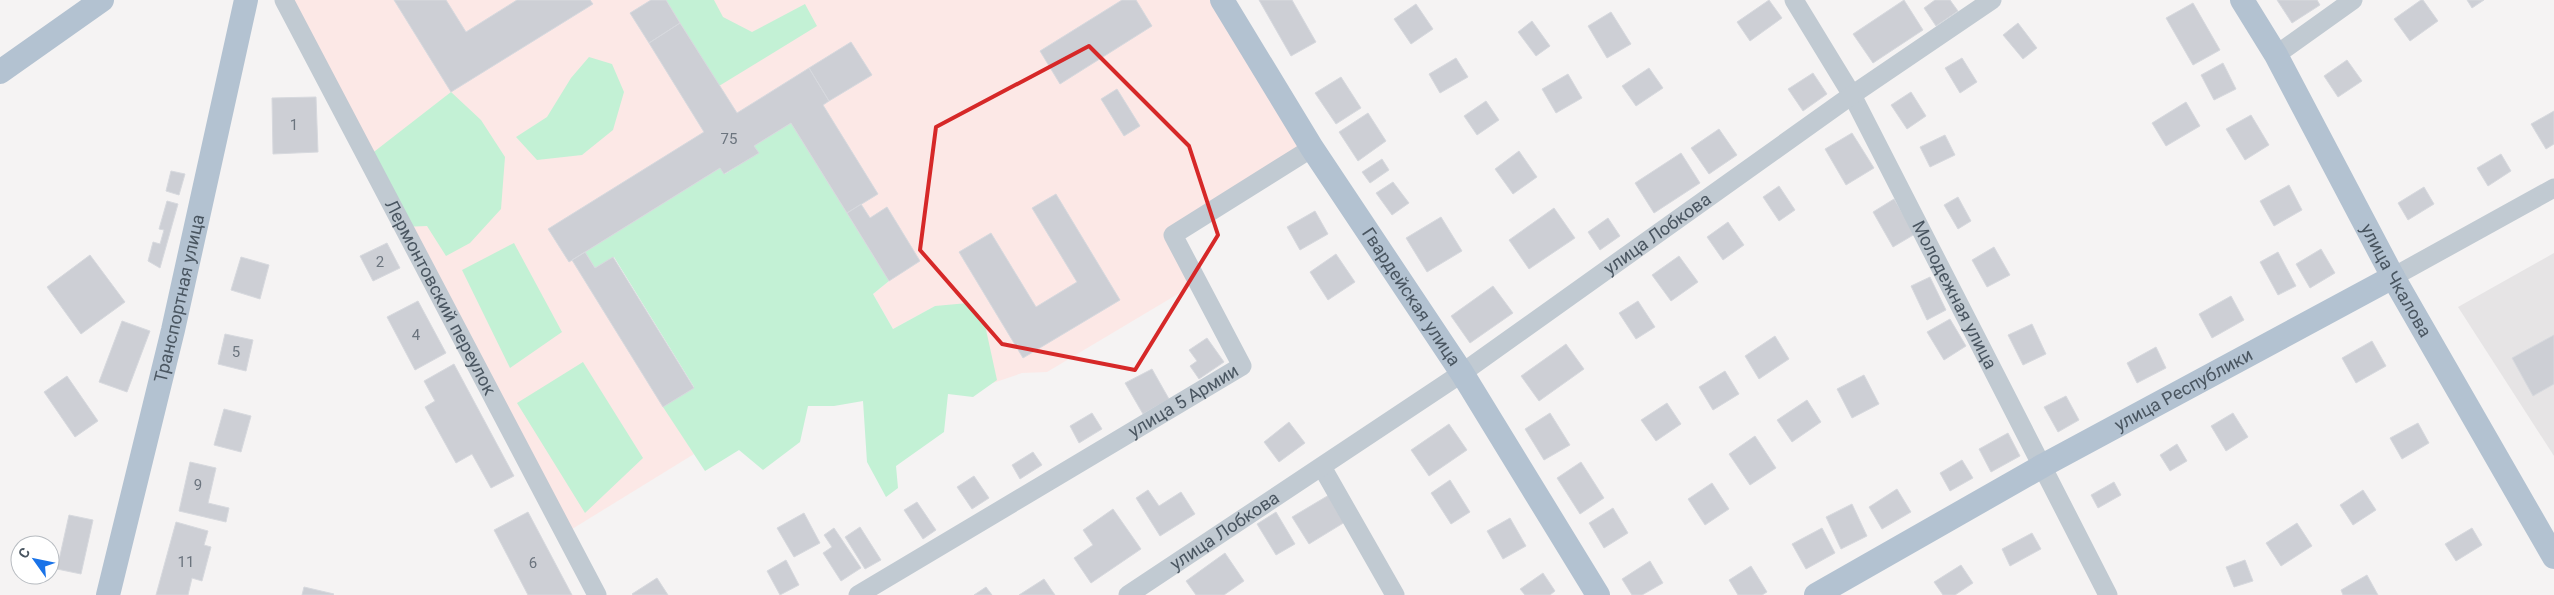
<svg xmlns="http://www.w3.org/2000/svg" width="2554" height="595" font-family="Roboto,sans-serif">
<style>
.education{fill:#e6e4e5}
.medical{fill:#fce8e6}
.green{fill:#c3f1d5}
.building{fill:#cdcfd5;stroke:#d7d9de}
.lines{fill:none;stroke-linecap:round;stroke-linejoin:round}
.minor{stroke:#c1cad2;stroke-width:19}
.major{stroke:#b3c2d1;stroke-width:24}
.marked{fill:none;stroke:#d62828;stroke-width:4;stroke-linejoin:round}
.labels{text-anchor:middle;stroke-width:4;stroke-linejoin:round;paint-order:stroke}
.number-label{font-size:15px;fill:#6b747e}
.street-label{font-size:18px;fill:#4a5661;stroke:#fff}
</style>
<rect width="100%" height="100%" fill="#f5f3f3"/>
<path class="education" d="M2554,253V456L2458,307Z"/>
<path class="medical" d="M284,0H1222L1312,148L1173,235L1198,282L1047,372L1022,373L993,383L935,306L893,329L873,294L889,281L755,146L759,153L724,174L720,168L586,252L613,257L694,388L664,407L694,454L564,534Z"/>
<path class="green" d="M666,0H714L723,17L752,32L805,4L817,26L719,86Z
M589,57L612,64L624,92L613,130L582,155L537,160L516,137L547,117L571,78Z
M451,92L481,120L505,157L501,209L470,243L446,256L427,226L403,227L366,158Z
M791,123L889,281L873,294L893,329L935,306L968,303L985,325L997,380L973,397L948,394L944,432L896,466L898,488L886,497L867,462L863,401L834,406H808L800,442L763,470L739,450L705,471L663,407L694,387L614,257L595,268L585,252L720,168L725,174L758,153L754,146Z
M514,243L562,332L510,368L462,270Z
M583,362L643,458L585,513L517,403Z"/>
<path class="building" d="M394,0H446L466,32L517,0H590L593,4L451,92Z
M651,0H666L680,23L649,43L630,13Z
M1122,0H1136L1152,26L1060,84L1040,51Z
M1259,0H1292L1316,42L1291,56Z
M1769,0L1782,18L1750,41L1737,22Z
M1904,0L1923,30L1873,63L1853,34Z
M1935,0H1950L1958,11L1936,26L1924,8Z
M2277,0H2317L2320,5L2292,23Z
M2421,0H2423L2438,21L2410,41L2394,19Z
M2467,0H2484L2472,8Z
M2193,3L2220,50L2193,65L2166,18Z
M1416,4L1433,29L1411,44L1394,19Z
M1611,12L1631,44L1607,58L1588,26Z
M1532,21L1550,46L1536,56L1518,32Z
M680,23L737,113L809,68L829,101L823,105L878,194L847,213L791,123L754,146L759,153L724,174L720,168L569,262L548,229L704,132L649,43Z
M2018,23L2037,48L2023,59L2003,35Z
M851,42L872,75L829,101L809,68Z
M1456,58L1468,77L1440,93L1429,74Z
M1962,58L1977,82L1960,93L1945,68Z
M2347,60L2362,81L2338,97L2324,76Z
M2223,63L2236,89L2214,100L2201,75Z
M1649,68L1663,88L1636,106L1622,86Z
M1813,73L1827,94L1803,111L1788,89Z
M1568,74L1582,98L1556,113L1542,89Z
M1341,77L1361,108L1336,124L1315,93Z
M1117,89L1140,126L1124,136L1101,99Z
M1911,92L1926,116L1907,129L1891,105Z
M316,97L318,152L273,154L272,98Z
M1486,101L1499,120L1477,135L1464,116Z
M2186,102L2200,126L2166,146L2152,123Z
M2554,111V144L2546,149L2531,124Z
M1368,113L1386,141L1358,161L1339,132Z
M2251,115L2269,145L2245,160L2226,129Z
M1719,129L1737,155L1709,174L1691,148Z
M1852,133L1874,168L1846,185L1825,149Z
M1945,135L1955,155L1930,167L1920,147Z
M1519,151L1537,177L1513,194L1495,169Z
M1681,153L1700,183L1654,213L1635,183Z
M2501,154L2511,171L2488,186L2477,168Z
M1382,159L1389,170L1370,183L1362,172Z
M171,171L185,174L179,195L166,191Z
M1393,182L1409,203L1392,215L1376,193Z
M2289,185L2302,210L2274,226L2260,201Z
M1779,186L1795,210L1779,221L1763,197Z
M2424,187L2434,204L2408,220L2398,203Z
M1056,194L1120,300L1023,358L959,252L991,233L1036,307L1077,282L1032,208Z
M1958,197L1971,221L1958,229L1944,205Z
M1894,199L1915,234L1893,247L1873,212Z
M167,201L178,204L160,268L148,261L153,242L160,244L164,230L159,229Z
M861,204L870,218L887,207L920,261L889,281L847,213Z
M1554,208L1575,238L1529,269L1509,240Z
M1315,211L1328,234L1300,250L1287,227Z
M1441,217L1462,251L1427,272L1406,238Z
M1608,218L1620,236L1600,250L1588,232Z
M1728,222L1744,245L1723,260L1707,237Z
M387,243L400,268L373,281L360,256Z
M1994,247L2010,275L1987,287L1972,260Z
M2321,249L2335,273L2310,288L2296,264Z
M585,252L595,268L613,257L694,388L663,407L572,260Z
M2278,252L2296,286L2278,295L2260,262Z
M1336,254L1355,282L1328,300L1310,272Z
M90,255L125,302L81,334L47,287Z
M1679,256L1698,282L1671,301L1652,275Z
M241,257L269,265L260,299L231,290Z
M1930,277L1946,310L1927,320L1911,286Z
M1493,286L1513,313L1470,343L1451,316Z
M2231,296L2244,320L2212,338L2199,314Z
M418,301L446,353L415,370L387,317Z
M1638,301L1655,327L1636,339L1619,313Z
M1950,319L1966,346L1944,360L1927,332Z
M122,321L150,331L127,392L99,382Z
M2032,324L2046,354L2023,365L2008,335Z
M225,334L253,340L246,371L218,364Z
M2554,335V384L2533,396L2512,358Z
M1775,336L1789,359L1759,379L1745,356Z
M1207,338L1224,362L1199,379L1190,366L1197,361L1189,350Z
M2372,341L2386,366L2356,383L2342,358Z
M1566,344L1584,369L1539,401L1521,376Z
M2156,347L2166,368L2137,383L2127,363Z
M454,364L514,476L491,488L472,454L456,463L425,407L435,401L424,381Z
M1152,369L1169,399L1143,414L1125,383Z
M1725,371L1739,394L1713,410L1699,387Z
M1864,375L1879,404L1852,418L1837,389Z
M67,376L98,421L75,437L44,392Z
M2066,396L2079,420L2058,432L2044,407Z
M1807,400L1821,422L1792,442L1777,420Z
M1667,403L1681,424L1656,441L1641,420Z
M224,409L251,416L241,452L214,445Z
M1092,413L1102,429L1079,443L1070,426Z
M1550,413L1570,445L1544,460L1525,429Z
M2233,413L2248,437L2226,451L2211,426Z
M1289,422L1305,443L1279,462L1264,442Z
M2418,423L2429,443L2402,459L2390,438Z
M1449,424L1467,450L1429,476L1411,450Z
M2008,433L2020,456L1991,472L1979,449Z
M1755,436L1776,468L1750,485L1729,454Z
M2177,444L2187,461L2170,471L2160,455Z
M1033,452L1042,465L1020,479L1012,465Z
M1962,460L1973,478L1950,491L1940,473Z
M190,462L216,468L208,503L229,508L226,522L179,511Z
M1581,462L1604,498L1580,514L1557,478Z
M974,476L989,498L972,509L957,487Z
M1450,480L1470,512L1451,524L1431,493Z
M2114,482L2121,495L2098,508L2091,495Z
M1712,483L1729,509L1705,525L1688,499Z
M1897,489L1911,512L1882,529L1869,507Z
M1148,490L1159,506L1181,492L1195,514L1160,536L1136,498Z
M2363,490L2376,510L2353,525L2340,505Z
M1329,495L1345,522L1309,544L1292,517Z
M917,502L936,530L923,539L904,510Z
M1852,504L1867,536L1841,549L1826,517Z
M1613,508L1628,533L1604,548L1589,523Z
M1113,509L1141,549L1091,583L1074,558L1093,545L1083,530Z
M528,512L572,595H528L494,530Z
M1276,512L1295,544L1276,555L1257,524Z
M804,513L820,543L794,557L777,528Z
M69,515L93,520L81,574L57,569Z
M1510,518L1526,546L1503,559L1487,531Z
M176,522L208,531L204,545L211,547L202,581L192,578L188,595H156Z
M2297,523L2312,546L2281,566L2266,543Z
M860,527L881,560L865,569L845,537Z
M834,528L861,568L841,581L823,553L832,547L824,535Z
M1822,528L1835,553L1806,569L1792,544Z
M2472,528L2482,545L2456,561L2445,544Z
M2032,533L2041,549L2010,566L2002,549Z
M1225,553L1244,581L1224,595H1196L1186,581Z
M786,560L799,585L780,595L767,571Z
M2245,560L2253,581L2234,587L2226,567Z
M1650,561L1663,583L1642,595H1632L1622,579Z
M1961,565L1973,583L1955,595H1943L1934,582Z
M1751,566L1767,592L1762,595H1738L1729,580Z
M1543,573L1555,591L1550,595H1525L1520,589Z
M2367,575L2378,595H2343L2341,590Z
M657,578L668,595H633L632,594Z
M1044,579L1055,595H1019Z
M304,587L334,594L333,595H302Z
M986,587L992,595H974Z"/>
<g class="lines">
<g class="minor">
<path id="s1" d="M284,0L597,595"/>
<path id="s2" d="M1794,0L1852,95L2108,595"/>
<path d="M2276,55L2353,0"/>
<path d="M2393,277L2554,188"/>
<path d="M1322,467L1395,595"/>
<path id="s3" d="M858,595L1242,366L1173,235L1312,148"/>
<path id="s4" d="M1128,595L1462,373L1852,95L1992,0"/>
</g>
<g class="major">
<path id="s5" d="M1222,0L1312,148L1462,373L1598,595"/>
<path id="s6" d="M2242,0L2276,55L2393,277L2554,557"/>
<path d="M0,72L102,0"/>
<path id="s7" d="M108,595L173,330L246,0"/>
<path id="s8" d="M1816,595L2044,465L2393,277"/>
</g>
</g>
<path class="marked" d="M1089,46L1189,146L1218,235L1135,370L1002,344L920,250L936,127Z"/>
<g class="labels">
<g class="number-label">
<text x="294" y="130">1</text>
<text x="729" y="144">75</text>
<text x="380" y="267">2</text>
<text x="416" y="340">4</text>
<text x="236" y="357">5</text>
<text x="198" y="490">9</text>
<text x="186" y="567">11</text>
<text x="533" y="568">6</text>
</g>
<g class="street-label">
<text dy="6" stroke="none"><textPath href="#s4" startOffset="641">улица Лобкова</textPath></text>
<text dy="6" stroke="none"><textPath href="#s6" startOffset="320">улица Чкалова</textPath></text>
<text dy="6" stroke="none"><textPath href="#s2" startOffset="336">Молодежная улица</textPath></text>
<text dy="6" stroke="none"><textPath href="#s5" startOffset="352">Гвардейская улица</textPath></text>
<text dy="6" stroke="none"><textPath href="#s7" startOffset="305">Транспортная улица</textPath></text>
<text dy="6" stroke="none"><textPath href="#s1" startOffset="336">Лермонтовский переулок</textPath></text>
<text dy="6" stroke="none"><textPath href="#s8" startOffset="421">улица Республики</textPath></text>
<text dy="6" stroke="none"><textPath href="#s3" startOffset="379">улица 5 Армии</textPath></text>
<text dy="6" stroke="none"><textPath href="#s4" startOffset="116">улица Лобкова</textPath></text>
</g>
</g>
<g transform="translate(35 560) rotate(303)"><circle r="24" fill="#ffffff" stroke="#b7bbc0"/>
<path d="M0-4L9 19L0 12L-9 19Z" fill="#1a73e8"/>
<text y="-8" font-size="14" font-weight="bold" text-anchor="middle" fill="#4a5661">С</text>
</g>
</svg>
